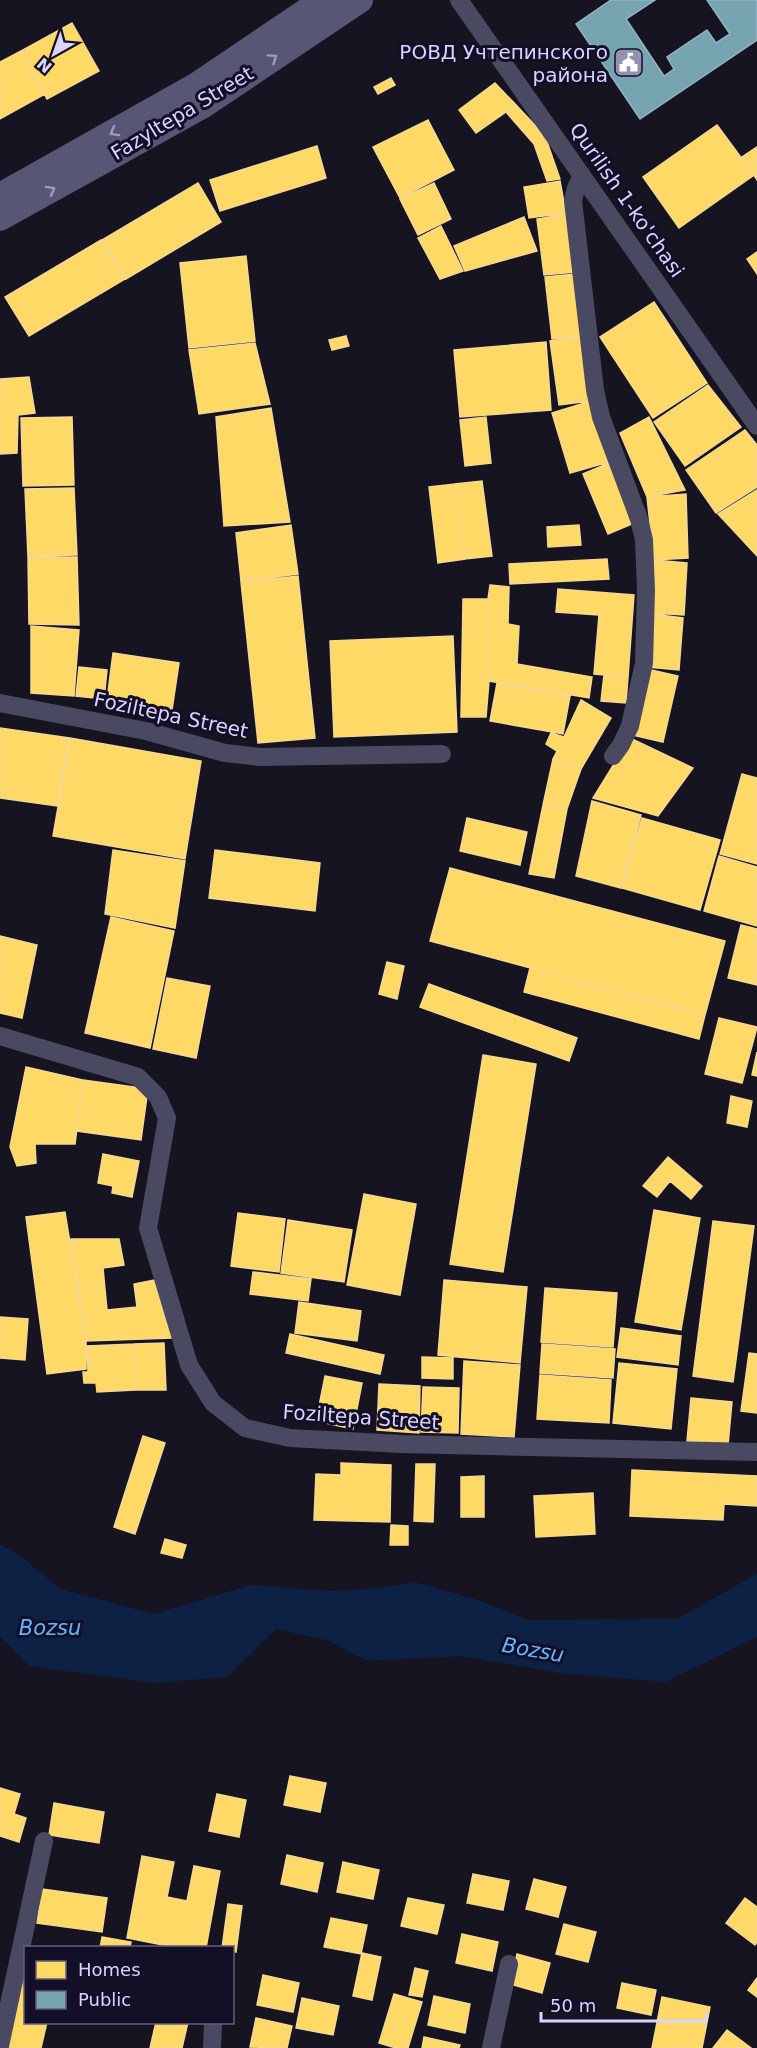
<svg xmlns="http://www.w3.org/2000/svg" width="757" height="2048" font-family="'DejaVu Sans',sans-serif">
<style>
.water{fill:#0d2144}
.homes{fill:#ffd966;stroke:#f4d894;stroke-width:1.5}
.public{fill:#76a5af;stroke:#94b3c7;stroke-width:1.5}
.lines{fill:none;stroke-linecap:round;stroke-linejoin:round}
.minor{stroke:#4a4962;stroke-width:18}
.secondary{stroke:#575674;stroke-width:26}
.oneway{stroke:#9e9bc0}
.labels{text-anchor:middle;stroke-width:6;stroke-linejoin:round;paint-order:stroke}
.poi-label{font-size:20px;fill:#d9d4ff;stroke:#130f26;text-anchor:end}
.street-label{font-size:20px;fill:#d9d4ff;stroke:#130f26}
.water-label{font-size:21px;font-style:italic;fill:#62b6ff;stroke:#130f26}
</style>
<rect width="100%" height="100%" fill="#161421"/>
<path class="water" d="M0,1545L16,1553L61,1589L154,1614L251,1585L333,1591L378,1588L415,1582L481,1601L528,1620L677,1619L757,1574V1637L665,1682L559,1673L462,1656L368,1661L329,1641L276,1629L227,1677L154,1683L29,1666L0,1636Z"/>
<path class="homes" d="M72,23L99,71L47,99L21,51Z
M21,51L45,94L0,119V62Z
M391,78L395,85L378,94L374,87Z
M495,83L516,105L476,133L459,110Z
M517,106L545,136L560,179L547,181L534,144L506,112Z
M428,120L454,170L400,198L373,147Z
M717,125L754,175L679,228L643,177Z
M317,146L326,178L220,211L210,180Z
M757,147V180L742,157Z
M560,181L566,213L529,218L524,187Z
M198,183L221,222L126,279L102,240Z
M434,183L451,219L418,235L400,199Z
M566,214L575,272L544,275L537,219Z
M524,217L537,251L465,271L454,246Z
M441,226L463,271L440,279L418,238Z
M101,240L125,279L29,336L5,297Z
M757,252V274L747,259Z
M246,256L255,341L189,348L180,263Z
M575,274L581,336L552,339L545,277Z
M654,302L707,383L653,418L600,337Z
M346,336L349,346L332,350L329,340Z
M582,337L590,401L559,405L550,341Z
M546,342L551,410L460,417L454,350Z
M255,343L270,404L199,414L189,350Z
M29,377L35,413L18,415L17,453L0,454V379Z
M708,385L741,427L685,466L654,422Z
M591,401L609,462L570,473L552,413Z
M271,408L290,522L224,526L216,417Z
M72,417L74,485L23,486L21,418Z
M486,417L491,463L465,466L460,420Z
M649,417L685,490L647,497L620,433Z
M745,430L757,445V487L716,513L686,470Z
M609,463L634,523L608,534L583,474Z
M482,481L492,556L465,559L455,484Z
M455,484L465,559L438,563L429,487Z
M74,488L77,555L28,556L25,489Z
M757,490V556L718,514Z
M686,494L688,558L654,560L647,497Z
M291,525L298,574L241,581L236,533Z
M579,525L581,545L548,547L547,527Z
M28,557H77L79,625L29,624Z
M607,559L609,579L510,584L509,564Z
M654,560L687,563L684,615L651,613Z
M298,576L315,738L258,743L241,582Z
M490,585L509,587L508,624L519,626L517,664L592,677L589,698L489,681L488,599Z
M558,589L634,595L628,677L594,674L599,615L556,612Z
M463,599H488L489,681L486,717H461Z
M652,614L683,618L679,670L647,667Z
M31,626L79,630L74,696L31,693Z
M453,636L457,732L334,737L330,641Z
M113,653L179,663L172,710L107,700Z
M79,667L107,670L104,699L76,696Z
M647,669L678,676L663,742L632,735Z
M604,675L628,677L626,703L601,701Z
M497,683L570,696L563,734L490,721Z
M581,700L611,718L581,769L553,759L557,751L546,744L551,733L564,737Z
M0,728L69,738L57,806L0,798Z
M70,738L201,761L185,859L53,836Z
M630,738L693,768L658,816L593,798Z
M553,759L581,769L567,809L543,805Z
M742,774L757,778V864L720,854Z
M592,801L641,815L621,888L576,876Z
M543,805L567,809L554,878L529,874Z
M467,818L527,832L520,865L460,851Z
M642,818L720,840L700,910L622,888Z
M113,850L185,861L175,928L105,914Z
M215,850L320,863L315,911L209,898Z
M719,856L757,867V926L704,911Z
M450,868L725,941L705,1015L430,941Z
M111,917L174,931L150,1048L85,1033Z
M741,925L757,929V985L728,978Z
M0,936L37,945L22,1018L0,1013Z
M387,962L404,966L397,999L379,994Z
M530,968L705,1015L699,1039L524,992Z
M167,978L210,986L196,1058L153,1049Z
M429,984L577,1038L569,1061L420,1007Z
M719,1018L757,1027L742,1083L705,1074Z
M757,1052V1076L752,1075Z
M483,1055L536,1064L503,1272L450,1264Z
M26,1067L83,1080L75,1144H35L36,1163L17,1166L10,1147Z
M83,1080L148,1089L141,1140L77,1131Z
M731,1096L752,1101L747,1127L727,1123Z
M103,1154L139,1161L132,1197L112,1193L113,1186L98,1183Z
M668,1157L702,1186L691,1199L670,1181L657,1197L643,1186Z
M364,1194L416,1204L400,1295L347,1285Z
M654,1210L700,1218L681,1330L635,1322Z
M65,1212L86,1341V1369L47,1374L26,1217Z
M238,1213L285,1219L279,1272L231,1266Z
M288,1220L352,1230L344,1282L281,1273Z
M713,1221L754,1226L733,1382L693,1376Z
M71,1239H119L124,1265L103,1268L107,1310L137,1307L134,1284L154,1280L172,1338L86,1341Z
M253,1272L311,1279L308,1301L250,1294Z
M444,1280L527,1287L520,1363L438,1355Z
M545,1288L617,1293L613,1347L541,1342Z
M299,1302L361,1311L357,1341L295,1333Z
M0,1317L28,1319L25,1360L0,1358Z
M621,1328L681,1336L678,1365L617,1357Z
M290,1334L384,1355L380,1374L286,1353Z
M164,1343L166,1390H135L134,1344Z
M134,1344L135,1390L97,1392L96,1383H84L83,1372H88L87,1346Z
M542,1344L615,1349L613,1378L540,1373Z
M749,1353L757,1354V1413L741,1411Z
M422,1357L453,1358V1379L422,1378Z
M464,1361L520,1365L514,1437L461,1434Z
M619,1363L677,1369L671,1429L613,1423Z
M540,1375L611,1380L609,1423L537,1419Z
M325,1376L362,1383L353,1429L316,1421Z
M379,1384L420,1386L419,1433L377,1430Z
M423,1387L459,1388L458,1433L421,1432Z
M691,1398L732,1402L728,1445L687,1441Z
M143,1436L165,1443L135,1534L114,1527Z
M341,1463L391,1465L390,1522L314,1520L316,1474L341,1475Z
M416,1464H435L433,1522L414,1521Z
M632,1470L757,1476V1506L724,1504L723,1520L630,1516Z
M484,1476V1517H461V1477Z
M593,1493L595,1534L536,1537L534,1496Z
M391,1525L408,1526V1545H390Z
M165,1539L186,1545L182,1558L161,1553Z
M290,1776L326,1783L320,1812L284,1805Z
M0,1788L20,1794L14,1814L26,1818L19,1842L0,1836Z
M217,1794L246,1800L239,1837L209,1831Z
M54,1803L104,1812L99,1843L49,1835Z
M287,1855L323,1863L317,1892L281,1884Z
M142,1856L174,1862L167,1897L187,1901L194,1866L220,1871L206,1948H178L127,1938Z
M343,1862L379,1870L373,1899L337,1892Z
M473,1874L509,1881L503,1910L467,1903Z
M534,1879L566,1887L558,1917L526,1909Z
M42,1889L107,1898L102,1932L37,1923Z
M408,1898L444,1905L437,1934L401,1926Z
M745,1898L757,1907V1942L755,1945L726,1923Z
M228,1904L242,1906L236,1952L232,1951V1948H222Z
M331,1918L367,1925L361,1954L324,1947Z
M564,1924L596,1932L588,1962L556,1954Z
M462,1934L498,1942L492,1971L456,1963Z
M102,1937L131,1942L130,1948H100Z
M362,1953L381,1957L372,2000L353,1996Z
M517,1954L550,1963L542,1993L510,1984Z
M25,1965L26,2022H47L41,2048H7Z
M415,1968L428,1971L422,1997L409,1995Z
M263,1975L299,1983L293,2012L257,2005Z
M757,1978V1997L748,1990Z
M622,1983L656,1990L651,2015L617,2008Z
M394,1994L422,2002L408,2048H396L379,2043Z
M434,1996L470,2004L465,2033L428,2025Z
M662,1997L710,2007L702,2048H652Z
M302,1998L339,2006L333,2035L296,2028Z
M256,2018L292,2026L287,2048L250,2047Z
M156,2022H188L182,2048H150Z
M727,2030L751,2048H713Z
M424,2037L460,2045L459,2048H422Z"/>
<path class="public" d="M611,0H655L626,19L664,76L674,69L667,57L707,30L716,43L730,34L707,0H757V40L640,119L576,24Z"/>
<g class="lines">
<path class="minor" d="M459,0L757,426
M582,175L576,188L573,201L595,390L601,417L639,519L644,540L646,590L644,663L630,726L621,745L613,756
M0,703L146,731L225,753L260,757L442,754
M0,1036L138,1077L158,1097L167,1118L148,1228L189,1365L213,1403L245,1428L290,1438L402,1444L757,1452
M0,2046L44,1841
M212,2048L213,2022
M491,2048L509,1964"/>
<path class="secondary" d="M0,196L197,85L323,0
M0,218L202,106L360,0"/>
</g>
<defs><path id="oneway-chevron" d="M-2-3.5L2.5 0L-2 3.5" fill="none" stroke-width="1.6" stroke-linecap="round" stroke-linejoin="round" transform="scale(1.5)"/></defs>
<g class="oneway">
<use href="#oneway-chevron" transform="translate(273 58) rotate(-34)"/>
<use href="#oneway-chevron" transform="translate(114 132) rotate(151)"/>
<use href="#oneway-chevron" transform="translate(51 190) rotate(-29)"/>
</g>
<defs>
<symbol id="civic-square" viewBox="-11 -11 22 22"><rect x="-9" y="-9" width="18" height="18" rx="4" fill="#9591b1" stroke="#130f26"/><path d="M-.6-6.5H3V-4.5H.6V-3L4-1V1h2V6H-6V1h2V-1L-.6-3ZM-1.2 2.5V6h2.4V2.5Z" fill="#fff"/></symbol>
</defs>
<g fill-rule="evenodd">
<use href="#civic-square" x="612" y="46" width="33" height="33"/>
</g>
<g class="labels">
<g class="poi-label">
<text x="608" y="59">РОВД Учтепинского<tspan x="608" dy="23">района</tspan></text>
</g>
<g class="street-label">
<text transform="translate(182 113) rotate(-31)" y="7">Fazyltepa Street</text>
<text transform="translate(627 200) rotate(55)" y="7">Qurilish 1-ko'chasi</text>
<text transform="translate(171 715) rotate(12)" y="7">Foziltepa Street</text>
<text transform="translate(361 1417) rotate(4)" y="7">Foziltepa Street</text>
</g>
<g class="water-label">
<text x="50" y="1635">Bozsu</text>
<text transform="translate(533 1650) rotate(10)" y="7">Bozsu</text>
</g>
</g>
<rect x="24" y="1946" width="210" height="78" fill="#130f26" stroke="#625e7d" stroke-width="1.5"/>
<rect x="36" y="1961" width="30" height="18" fill="#ffd966" stroke="#625e7d" stroke-width="1.5"/>
<text x="78" y="1976" font-size="18" fill="#d9d4ff">Homes</text>
<rect x="36" y="1991" width="30" height="18" fill="#76a5af" stroke="#625e7d" stroke-width="1.5"/>
<text x="78" y="2006" font-size="18" fill="#d9d4ff">Public</text>
<g transform="translate(54 54) rotate(220)" stroke="#130f26" stroke-width="4.5" paint-order="stroke">
<path d="M0-4.5L10 22L0 15L-10 22Z" fill="#d9d4ff"/>
<text y="-9" font-size="16" font-weight="bold" text-anchor="middle" fill="#d9d4ff">N</text>
</g>
<path d="M541 2012v9h165v-9" fill="none" stroke="#d9d4ff" stroke-width="3"/>
<text x="550" y="2012" font-size="18" fill="#d9d4ff" stroke="#130f26" stroke-width="4.5" paint-order="stroke">50 m</text>
</svg>
